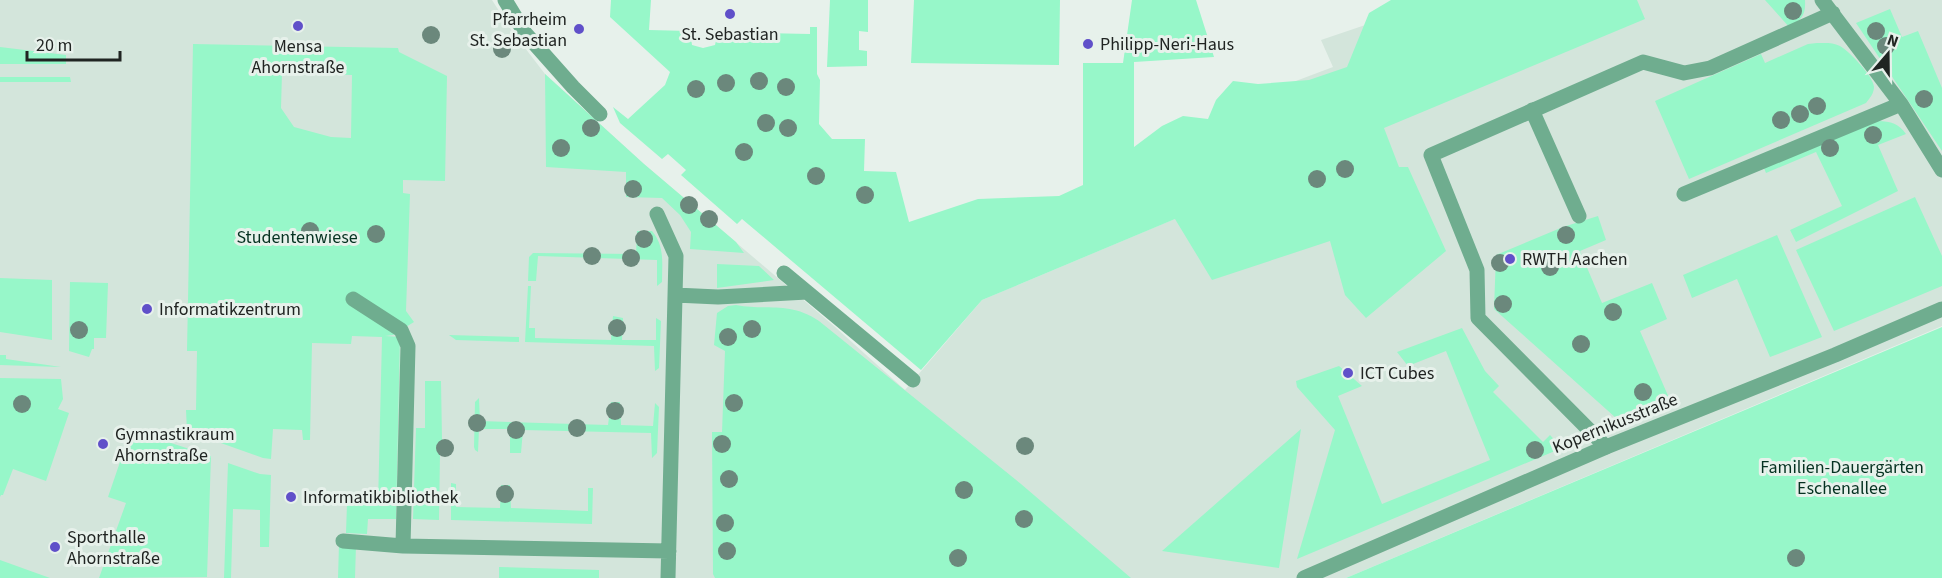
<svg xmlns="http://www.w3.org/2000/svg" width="1942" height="578" font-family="'Source Sans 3',sans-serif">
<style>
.built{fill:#d3e5db}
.green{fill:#97f7c9;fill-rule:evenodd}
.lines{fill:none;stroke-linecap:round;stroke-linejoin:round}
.service{stroke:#6fad8f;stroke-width:15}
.minor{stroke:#6fad8f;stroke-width:15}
.tree{fill:#6b887c}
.poi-dot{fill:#6050c9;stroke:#e7f1eb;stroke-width:2}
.labels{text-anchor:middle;stroke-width:6;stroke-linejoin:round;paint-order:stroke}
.poi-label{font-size:18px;fill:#202422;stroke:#e7f1eb;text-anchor:start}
.park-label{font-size:18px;fill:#053221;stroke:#e7f1eb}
.street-label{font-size:18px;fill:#202422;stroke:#e7f1eb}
</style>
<rect width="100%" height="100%" fill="#e7f1eb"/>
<path class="built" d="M0,0H492L512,31L545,74L644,164L834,326L905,390L982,300L1291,170L1259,95L1333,67L1321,40L1439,0H1942V326L1346,578H0Z"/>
<path class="green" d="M611,0H651L649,30L690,31L692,45L703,48L715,45L718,32L810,34V27H817V74L820,80L819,124L832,139H865L864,171L896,172L909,222L978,199L1059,196L1083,185V63H1123L1132,0H1196L1214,57L1134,62V147L1162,126L1183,116L1208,119L1216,100L1233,81L1258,84L1309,80L1347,67L1369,13L1391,0H1637L1645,19L1384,128L1399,167H1408L1446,251L1366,318L1345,295L1330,241L1212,280L1175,219L982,300L921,370L742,219L737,224L681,175L686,170L668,154L662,159L620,123L613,107L628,119L665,85L670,72L610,17Z
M830,0H868V32L859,31V50L867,51V66L827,67Z
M914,0H1060L1059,65L911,63Z
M1765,0H1805C1806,16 1801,19 1790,28Z
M1890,9L1902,37L1918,31L1942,88V151L1856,23Z
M1817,43C1825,43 1832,42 1840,46C1849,51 1874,77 1874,87C1874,93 1870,98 1866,103L1689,179L1655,101L1761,54L1765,63L1808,44Z
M193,44L398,48L399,52L447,76L445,181L403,180V193L410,194L406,311L414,322L393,335L385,336L400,337L396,519H368L367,534L346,533L347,504L378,505L382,337L352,336L351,344L312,343L310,440H303L302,430L273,429L271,459L263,458L187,431L186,410H196L197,351H187ZM282,73L352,75L351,138L331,137L294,127L281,108Z
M0,47L66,55V64H0Z
M545,74L644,164L736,242L744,253L690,249L691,232L680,215L662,198L626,197V172L546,167Z
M0,77H70L71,82H0Z
M1878,121C1891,121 1899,124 1906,134L1878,145L1898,191L1796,242L1790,230L1842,206L1816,152L1766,173L1764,168Z
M1915,197L1942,256V286L1834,331L1796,250Z
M1598,216L1606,240L1580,251L1602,303L1652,283L1667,319L1640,331L1669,398L1616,418L1494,309L1496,255L1563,227Z
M637,231H652C665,246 662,264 662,282L657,286V260L538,256L536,281H528L529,257L533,253L636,254Z
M1777,235L1822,337L1770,357L1737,279L1692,298L1683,275Z
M717,264L759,266L774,280L717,288Z
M0,278L52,280V340L0,332Z
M70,282L108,283L106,338H94V349H92L89,357L69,351Z
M528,286H531L529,328H535V338L611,340L613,316L623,318L622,340H656V318L661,321L659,368L655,371L654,346L525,342Z
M736,305C768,311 789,301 819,321L1021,484L1131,578H715L713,574L712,432H722L725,351L714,345L717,313L728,306Z
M1942,326V578H1346L1942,327Z
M1462,328L1485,371L1499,386L1493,392L1543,442L1550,435L1562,448L1297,559L1335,430L1297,387L1296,381L1339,366L1362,386L1338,396L1382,504L1490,460L1446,351L1408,366L1397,352Z
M449,335L519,337V342L456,340Z
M0,355H6V359L61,367L0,365Z
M0,378L61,379L63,399L58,409L69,413L46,481L13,469L3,495H1L0,497Z
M425,381H441L442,439L450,444V453L440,454L439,520L413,519L416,428H425Z
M479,398L480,421L608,425L611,402H620L621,425L653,426L655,403L659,407L657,453L652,458L651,433L523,430L521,453H510V429H479L478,452L475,450L474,447L475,402Z
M1301,429L1279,568L1162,551Z
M131,430L211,456L207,577L99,578L126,503L108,497Z
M228,463L260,474L271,475L269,547H260V510L233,509L231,578H224Z
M451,483L456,484V507L500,508L501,485H510L511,508L588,511V488H593L592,524L451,520Z
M339,544L356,545L355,578H338Z
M0,560L50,578H0Z
M499,567L599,570V578H499Z"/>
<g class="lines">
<path class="service" d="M505,0L525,33L573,87L600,114
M1822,0L1901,104L1942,170
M1532,110L1579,216
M1684,194L1901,104
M657,214L676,256L668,578
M784,273L913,380
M675,295L718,297L807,292
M353,299L401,330L408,346L403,546
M1606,447L1478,318L1477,270L1431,155L1643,62L1684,73L1710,68L1833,13
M343,541L403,546L669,551"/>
<path class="minor" d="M1304,578L1606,447L1835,355L1942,309"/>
</g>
<g class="tree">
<circle cx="1793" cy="11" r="9"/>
<circle cx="1876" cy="31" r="9"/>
<circle cx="431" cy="35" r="9"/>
<circle cx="1886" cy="46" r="9"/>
<circle cx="502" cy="49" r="9"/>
<circle cx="759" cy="81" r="9"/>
<circle cx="726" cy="83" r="9"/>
<circle cx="786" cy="87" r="9"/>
<circle cx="696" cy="89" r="9"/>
<circle cx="1924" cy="99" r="9"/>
<circle cx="1817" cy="106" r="9"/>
<circle cx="1800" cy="114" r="9"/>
<circle cx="1781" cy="120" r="9"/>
<circle cx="766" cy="123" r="9"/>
<circle cx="591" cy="128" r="9"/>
<circle cx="788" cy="128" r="9"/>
<circle cx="1873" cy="135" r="9"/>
<circle cx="561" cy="148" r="9"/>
<circle cx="1830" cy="148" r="9"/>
<circle cx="744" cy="152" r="9"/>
<circle cx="1345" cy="169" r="9"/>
<circle cx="816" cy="176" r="9"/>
<circle cx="1317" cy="179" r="9"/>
<circle cx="633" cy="189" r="9"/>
<circle cx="865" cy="195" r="9"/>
<circle cx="689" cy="205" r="9"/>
<circle cx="709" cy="219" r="9"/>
<circle cx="310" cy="231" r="9"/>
<circle cx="376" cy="234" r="9"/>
<circle cx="1566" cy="235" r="9"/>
<circle cx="644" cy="239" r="9"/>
<circle cx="592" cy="256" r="9"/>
<circle cx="631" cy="258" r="9"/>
<circle cx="1500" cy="263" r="9"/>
<circle cx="1550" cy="267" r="9"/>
<circle cx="1503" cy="304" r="9"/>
<circle cx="1613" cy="312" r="9"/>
<circle cx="617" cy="328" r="9"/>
<circle cx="752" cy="329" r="9"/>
<circle cx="79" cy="330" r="9"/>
<circle cx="728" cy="337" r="9"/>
<circle cx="1581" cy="344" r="9"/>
<circle cx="1643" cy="392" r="9"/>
<circle cx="734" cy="403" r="9"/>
<circle cx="22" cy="404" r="9"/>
<circle cx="615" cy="411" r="9"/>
<circle cx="477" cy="423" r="9"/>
<circle cx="577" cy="428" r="9"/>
<circle cx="516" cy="430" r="9"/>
<circle cx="722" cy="444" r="9"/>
<circle cx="1025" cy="446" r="9"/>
<circle cx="445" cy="448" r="9"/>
<circle cx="1535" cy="450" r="9"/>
<circle cx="729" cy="479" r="9"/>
<circle cx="964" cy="490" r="9"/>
<circle cx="505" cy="494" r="9"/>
<circle cx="1024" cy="519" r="9"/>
<circle cx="725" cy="523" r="9"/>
<circle cx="727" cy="551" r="9"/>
<circle cx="958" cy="558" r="9"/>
<circle cx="1796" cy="558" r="9"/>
</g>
<g class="poi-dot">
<circle cx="730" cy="14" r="6"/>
<circle cx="298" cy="26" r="6"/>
<circle cx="579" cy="29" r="6"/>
<circle cx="1088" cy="44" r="6"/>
<circle cx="1510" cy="259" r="6"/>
<circle cx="147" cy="309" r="6"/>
<circle cx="1348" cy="373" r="6"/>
<circle cx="103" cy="444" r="6"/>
<circle cx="291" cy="497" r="6"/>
<circle cx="55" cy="547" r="6"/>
</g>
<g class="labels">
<g class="poi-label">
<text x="567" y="25" text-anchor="end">Pfarrheim<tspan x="567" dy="21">St. Sebastian</tspan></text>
<text x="730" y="40" text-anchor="middle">St. Sebastian</text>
<text x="1100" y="50">Philipp-Neri-Haus</text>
<text x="298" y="52" text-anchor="middle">Mensa<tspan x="298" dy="21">Ahornstraße</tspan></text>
<text x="1522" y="265">RWTH Aachen</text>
<text x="159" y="315">Informatikzentrum</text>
<text x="1360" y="379">ICT Cubes</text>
<text x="115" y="440">Gymnastikraum<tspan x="115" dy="21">Ahornstraße</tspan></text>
<text x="303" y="503">Informatikbibliothek</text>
<text x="67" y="543">Sporthalle<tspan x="67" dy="21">Ahornstraße</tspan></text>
</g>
<g class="park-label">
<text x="297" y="243">Studentenwiese</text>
<text x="1842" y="473">Familien-Dauergärten<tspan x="1842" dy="21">Eschenallee</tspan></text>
</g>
<g class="street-label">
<text transform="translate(1615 423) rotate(-22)" y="6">Kopernikusstraße</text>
</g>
</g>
<g transform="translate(1888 54) rotate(20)" stroke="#e7f1eb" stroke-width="4.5" paint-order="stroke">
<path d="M0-4.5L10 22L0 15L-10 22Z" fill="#202422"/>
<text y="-9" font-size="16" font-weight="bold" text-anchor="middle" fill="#202422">N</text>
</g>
<path d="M27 51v9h93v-9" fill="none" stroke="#202422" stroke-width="3"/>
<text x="36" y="51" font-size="18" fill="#202422" stroke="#e7f1eb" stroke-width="4.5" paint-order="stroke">20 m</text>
</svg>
